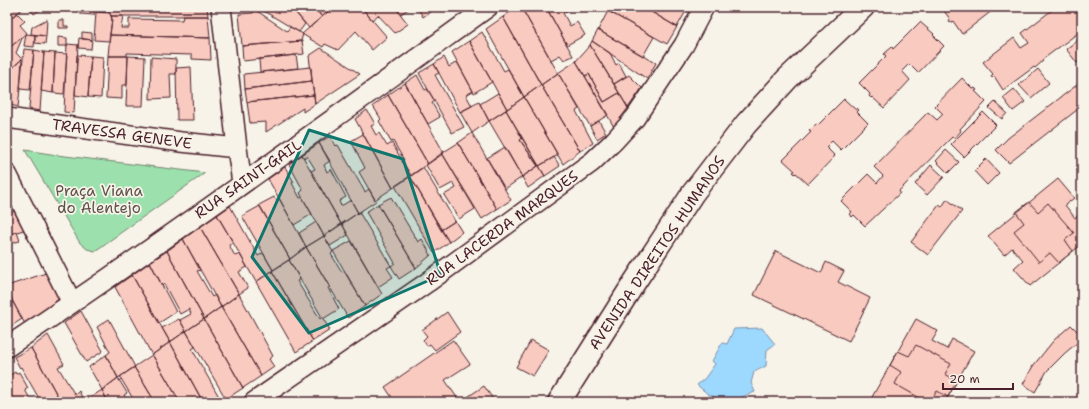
<svg xmlns="http://www.w3.org/2000/svg" width="1089" height="409" font-family="'Shantell Sans',sans-serif">
<style>
.green{fill:#9ce1ad;stroke:#73806c}
.water{fill:#9dd8fe;stroke:#7c8eaa}
.building{fill:#f9cabf;stroke:#4a1f2b}
.lines{fill:none;stroke-linecap:round;stroke-linejoin:round}
.street-casing{stroke:#4a1f2b;stroke-width:22}
.secondary-casing{stroke:#4a1f2b;stroke-width:25}
.street{stroke:#f7f3e8;stroke-width:19}
.secondary{stroke:#f7f3e8;stroke-width:22}
.marked{fill:#0f766e;fill-opacity:0.2;stroke:#0f766e;stroke-width:3;stroke-linejoin:round}
.labels{text-anchor:middle;stroke-width:3.5;stroke-linejoin:round;paint-order:stroke}
.street-label{font-size:15px;fill:#4a1f2b;stroke:#f7f3e8}
.park-label{font-size:15px;fill:#5e504c;stroke:#f7f3e8}
</style>
<rect width="100%" height="100%" fill="#f7f3e8"/>
<filter id="ink" filterUnits="userSpaceOnUse"><feTurbulence type="fractalNoise" baseFrequency=".025" numOctaves="2"/><feDisplacementMap in="SourceGraphic" scale="8" xChannelSelector="R" yChannelSelector="G"/><feConvolveMatrix kernelMatrix="1 2 1 2 8 2 1 2 1" color-interpolation-filters="sRGB"/></filter>
<g filter="url(#ink)">
<path class="green" d="M25,150L57,155L205,173L95,251L87,249L80,243Z"/>
<path class="water" d="M762,328L775,344L767,350L766,366L754,372L751,383L755,392L742,397L741,402H717L716,397L709,395L697,385L705,378L715,364L712,361L722,343L727,344L734,329Z"/>
<path class="building" d="M7,7H25L7,21Z
M28,7H44L34,14Z
M80,7H94V15L80,14Z
M107,7H207L208,16H111Z
M257,7H291L305,24L299,32Z
M291,7H314L322,17L309,28Z
M314,7H333L322,17Z
M333,7H361L387,37L372,50L356,31L338,50L325,44L323,47L302,34Z
M361,7H395L408,24L395,33L378,15L372,20Z
M395,7H411L401,14Z
M417,7H437L423,17Z
M517,7H521L558,73L541,85L503,17Z
M521,7H532L534,10L540,7H546L573,56L564,60L560,55L551,60Z
M546,7H569L570,9L563,13L570,26L577,22L585,35L567,45Z
M610,7H643L677,27L667,44L608,11Z
M643,7H678L686,11L677,27Z
M941,7H990L993,10L962,34L953,21L950,23L949,21L950,19Z
M1056,7H1082V30L1042,60L1043,61L1035,68L1034,67L1003,90L994,76L992,78L991,76L993,74L983,62L1014,38L1021,48L1029,43L1022,33Z
M254,9L287,31L290,27L303,34L301,41L242,46L239,14L253,13Z
M608,11L654,37L643,56L598,30Z
M96,12L110,13L112,19L109,41L94,40Z
M17,13L25,21L20,25L27,33L7,50V21Z
M111,16H123L121,28H129V19L182,20L183,16H208L210,38L110,35L112,19Z
M503,17L541,85L524,97L486,29Z
M47,19L46,36L31,34L32,27Z
M59,20H64V26H68V28H59Z
M920,22L934,34L933,35L944,46L918,73L909,64L902,71L910,80L884,108L872,97L871,98L869,96L870,94L859,83L886,56L884,54L892,47L893,49Z
M598,30L656,63L647,79L592,41Z
M82,32L92,33V40L82,39Z
M482,32L504,71L508,69L524,97L507,109L469,41Z
M26,34L35,35L34,47L24,46Z
M35,35L46,36L45,44L35,43Z
M110,35L210,38L211,60L192,59V55L127,53V56H108Z
M23,36L16,53L22,59L7,73V50Z
M58,37L67,38V46H58Z
M79,38L92,40L91,49L78,48Z
M1079,39L1082,43V59L1077,63L1066,49Z
M302,41L304,54L243,61L242,46Z
M469,41L492,82L474,93L452,52Z
M592,41L610,53L616,65L619,63L626,76L614,84L590,45Z
M67,44L78,45L74,113L64,112Z
M590,45L619,93L604,102L589,74L585,76L576,61Z
M321,48L360,74L315,104L309,56Z
M24,49L34,50L30,90L20,89Z
M34,50L44,52L40,111L29,109Z
M44,52L55,53L53,93L41,91Z
M55,53L67,54L64,94L53,93Z
M77,55L91,56L88,97L75,95Z
M296,55L298,68L260,72L259,59Z
M91,56L103,57L101,98L88,97Z
M108,56H128L127,85H122V99L106,98Z
M128,56L145,57L143,106H126Z
M151,57L176,59V74H170L171,98L150,99Z
M444,57L449,67L457,62L473,91L466,95L472,106L460,112L434,64Z
M22,59L20,89L18,107L7,104V73Z
M576,61L608,115L590,126L558,73Z
M434,64L439,73L435,75L464,127L452,133L419,73Z
M191,67L193,120H177L176,68Z
M311,67L312,81L245,89L244,74Z
M1038,69L1049,83L1031,98L1019,85Z
M558,73L579,109L576,111L593,143L580,151L541,85Z
M589,74L604,102L619,93L628,108L614,127L585,76Z
M417,75L425,90L427,89L435,101L432,103L440,117L428,124L405,83Z
M629,75L642,88L628,108L614,84Z
M962,78L973,89L975,88L977,90L975,91L986,102L960,129L961,131L954,139L952,137L899,191L900,193L865,226L854,215L852,217L850,214L852,212L841,201L868,174L877,183L883,176L874,167L928,112L937,120L943,114L935,106Z
M312,81L314,95L247,102L245,89Z
M1082,81V106L1009,163L996,150L1008,138Z
M405,83L444,153L428,164L388,95Z
M541,85L580,151L563,164L524,97Z
M1014,89L1025,102L1013,111L1003,98Z
M498,93L507,109L489,121L480,104Z
M314,95L315,104L303,112V108L266,132V122L250,123L247,102Z
M388,95L428,164L411,176L402,161L404,160L393,141L391,142L379,121L381,119L373,106Z
M524,97L558,155L539,166L506,110Z
M844,99L856,110L857,108L859,110L857,112L868,123L841,150L832,141L826,147L835,156L808,184L796,173L795,174L793,172L795,171L783,160L811,132L809,131L816,124L818,125Z
M479,102L489,121L472,133L460,112Z
M995,102L1007,113L1002,119L989,108Z
M367,110L375,124L371,126L376,135L379,133L387,146L392,143L411,176L393,188L355,119Z
M506,110L522,138L520,140L538,166L522,177L489,121Z
M983,112L996,125L964,157L951,144Z
M599,121L606,133L597,139L590,126Z
M472,133L511,200L497,209L458,143Z
M363,134L393,188L375,200L359,172L365,168L351,141Z
M330,136L335,146L338,145L365,192L369,189L376,201L358,213L319,143Z
M522,138L545,176L528,188L522,177L538,166L520,140Z
M319,143L330,161L324,165L327,172L331,169L346,197L339,201L341,206L351,200L358,213L341,224L311,171L315,169L307,156L304,158L302,155Z
M458,143L497,209L482,219L442,153Z
M505,147L522,177L505,189L487,158Z
M946,150L959,162L948,173L936,161Z
M442,153L475,209L459,219L444,195L456,188L453,183L440,190L426,165Z
M302,155L341,224L324,236L300,193L303,190L289,164Z
M554,157L560,166L545,176L539,166Z
M986,159L999,173L987,185L974,171Z
M931,165L944,177L927,195L915,184Z
M285,167L294,182L292,183L300,198L302,197L312,214L294,225L268,179Z
M423,167L455,221L441,230L410,176Z
M410,176L449,242L434,253L395,186Z
M1058,179L1074,198L1065,205L1075,218L1082,212V244L1030,286L1014,268L1023,260L1012,248L1004,255L988,236Z
M7,193L15,207L7,209Z
M274,197L276,200L279,198L306,247L290,259L259,205Z
M391,197L418,242L422,239L431,255L416,268L378,204Z
M947,199L962,211L928,255L911,242L939,205L942,207Z
M1029,202L1038,212L1048,203L1074,233L1065,240L1073,251L1059,263L1050,253L1039,262L1014,231L1024,223L1016,212Z
M378,204L416,268L399,279L391,266L395,263L366,212Z
M230,206L258,256L263,253L273,270L256,282L217,215Z
M260,206L290,259L273,270L242,216Z
M17,210L27,229L7,235V214Z
M359,212L391,266L387,268L393,277L378,287L342,224Z
M217,215L233,242L229,245L235,256L240,254L247,267L239,272L248,288L239,294L200,227Z
M455,221L462,232L449,242L441,230Z
M316,222L324,236L306,247L299,233Z
M342,224L348,235L330,246L324,236Z
M200,227L239,294L221,307L183,239Z
M17,232L20,241L7,244V235Z
M324,236L333,252L331,254L342,272L344,271L365,306L348,318L306,247Z
M183,239L200,270L197,271L212,297L215,295L221,307L204,319L167,251Z
M351,241L382,294L365,306L333,251Z
M306,247L330,287L328,288L339,309L323,319L289,260Z
M167,251L204,319L186,331L180,320L191,314L189,309L180,314L164,284L162,286L150,262Z
M776,251L821,273L826,262L844,271L838,282L870,298L849,341L754,295Z
M289,260L300,279L297,281L320,319L322,317L330,330L313,341L272,271Z
M150,262L176,312L159,323L132,275Z
M272,271L313,341L296,352L256,282Z
M49,272L64,295L25,324L13,302L7,286Z
M132,275L170,342L152,355L115,287Z
M239,294L273,356L269,359L274,367L261,376L221,307Z
M13,302L22,319L7,329V306Z
M221,307L261,376L243,388L204,319Z
M81,311L103,351L86,362L64,323Z
M447,312L460,332L435,350L430,344L427,346L423,340L427,336L422,330Z
M109,319L135,367L118,378L106,355L110,352L97,327Z
M179,319L186,331L170,342L162,328Z
M204,319L243,388L226,399L186,331Z
M916,319L938,331L932,341L947,349L952,339L974,351L945,402H904L899,399L898,402H881L872,397Z
M1071,325L1082,336V339L1065,353L1047,371L1035,392L1023,384L1033,366L1054,340Z
M186,331L195,347L192,349L222,402H203L170,342Z
M48,335L64,364L58,367L75,395L79,391L84,402H61L31,348Z
M453,340L470,364L445,380L460,402L484,386L495,402H395L385,387Z
M531,340L549,350L533,376L516,367Z
M170,342L203,402H180L153,356L152,355Z
M916,345L951,364L945,374L957,381L948,397L937,391L930,402H927L895,384L901,372L890,365L898,351L909,356Z
M31,348L61,402H41L21,367L20,368L14,357Z
M106,355L118,378L102,390L89,367Z
M152,355L153,356L180,402H155L134,367Z
M134,367L155,402H135L120,377Z
M15,372L16,374L19,372L28,388L25,390L32,402H12L7,393V377Z
M118,378L127,393L124,395L128,402H108L102,390Z
M102,390L108,402H85V401Z"/>
<g class="lines">
<defs>
<path id="street" d="M221,7L237,148L242,183
M7,118L181,142L237,148
M7,174L72,303
M7,347C170,238 329,122 488,7
M254,402L428,282L592,162L614,141L635,118L684,45L704,7"/>
<path id="secondary" d="M559,402L634,283L693,193L746,124L787,79L863,7"/>
</defs>
<use href="#street" class="street-casing"/>
<use href="#secondary" class="secondary-casing"/>
<use href="#street" class="street"/>
<use href="#secondary" class="secondary"/>
</g>
</g>
<path class="marked" d="M309,130L403,159L441,275L309,333L252,257Z"/>
<g class="labels">
<g class="street-label">
<text transform="translate(122 134) rotate(8)" y="5">TRAVESSA GENEVE</text>
<text transform="translate(248 179) rotate(-35)" y="5">RUA SAINT-GAIL</text>
<text transform="translate(502 228) rotate(-36)" y="5">RUA LACERDA MARQUES</text>
<text transform="translate(657 253) rotate(-56)" y="5">AVENIDA DIREITOS HUMANOS</text>
</g>
<g class="park-label">
<text x="99" y="196">Praça Viana<tspan x="99" dy="17">do Alentejo</tspan></text>
</g>
</g>
<rect width="1089" height="409" fill="none" stroke="#f7f3e8" stroke-width="24"/>
<rect x="12" y="12" width="1065" height="385" fill="none" stroke="#4a1f2b" stroke-width="1.5" filter="url(#ink)"/>
<path d="M943 383v6h70v-6" fill="none" stroke="#4a1f2b" stroke-width="2"/>
<text x="949" y="383" font-size="12" fill="#4a1f2b" stroke="#f7f3e8" stroke-width="3" paint-order="stroke">20 m</text>
</svg>
